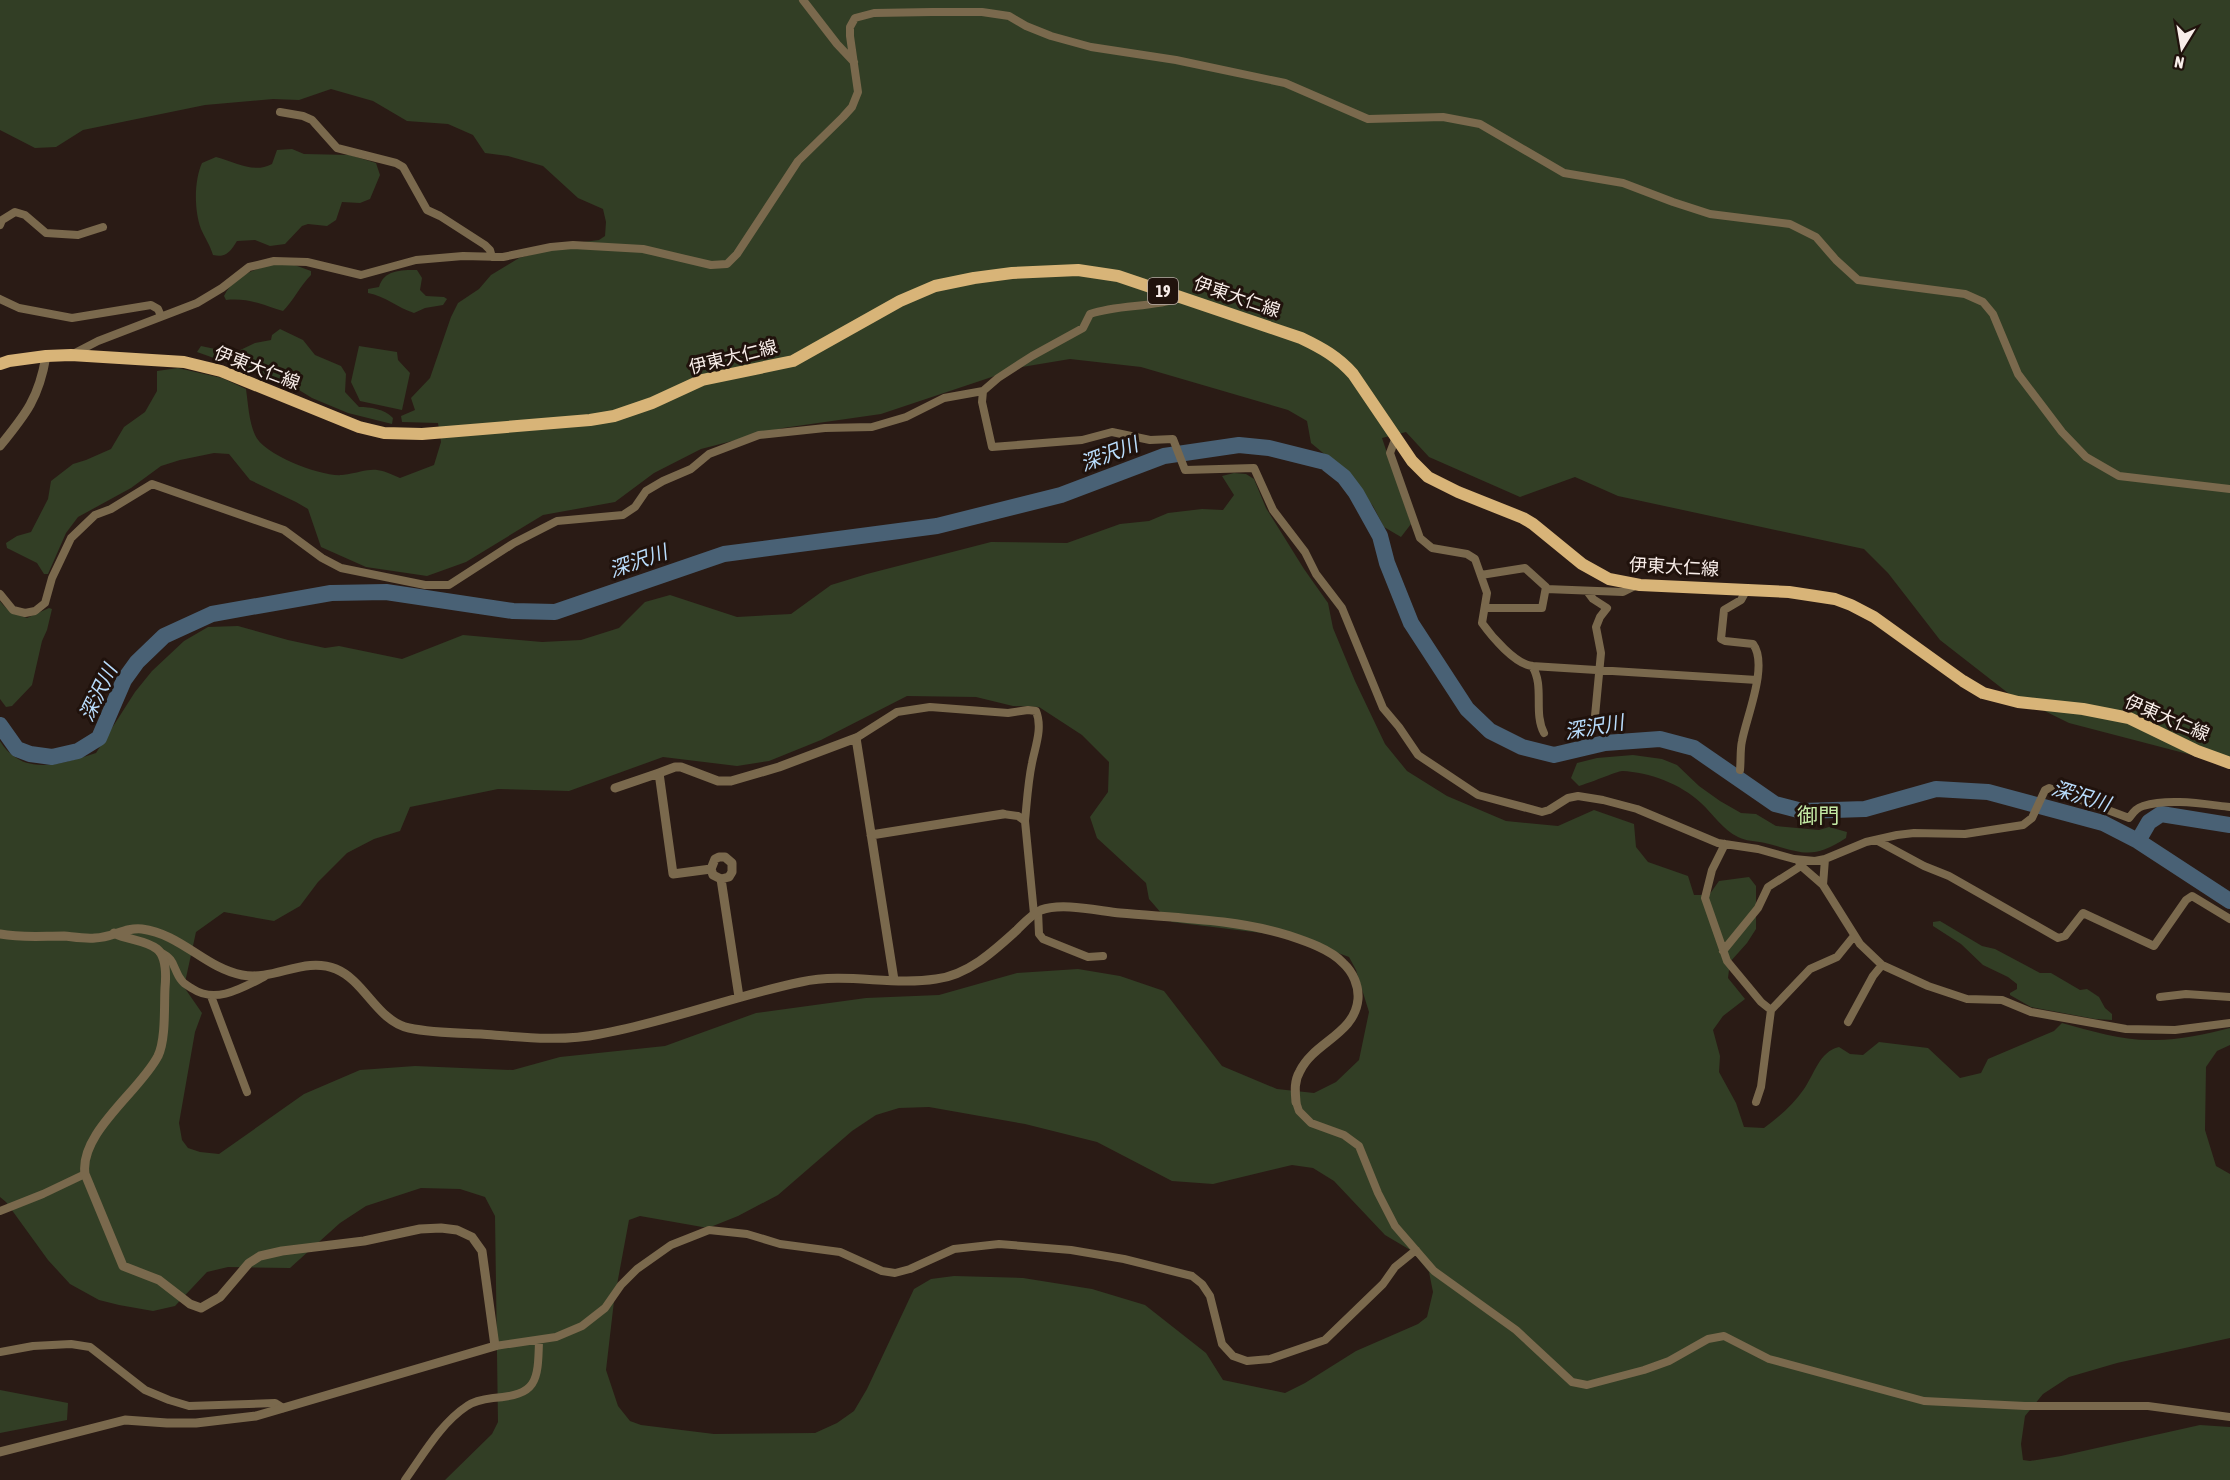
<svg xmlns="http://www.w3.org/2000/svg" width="2230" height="1480" font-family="'Asap Condensed','Noto Sans JP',sans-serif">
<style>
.green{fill:#323e25;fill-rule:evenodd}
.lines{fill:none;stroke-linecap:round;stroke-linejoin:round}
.river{stroke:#496175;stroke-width:16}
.minor{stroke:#7a694d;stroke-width:8}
.tertiary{stroke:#7a694d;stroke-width:9}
.primary{stroke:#d8b478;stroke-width:12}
.labels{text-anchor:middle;stroke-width:6;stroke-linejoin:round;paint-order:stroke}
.shield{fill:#20120c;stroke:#b8aca7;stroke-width:1.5}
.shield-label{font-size:16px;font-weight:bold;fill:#f9eeea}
.street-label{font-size:18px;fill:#f9eeea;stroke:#20120c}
.water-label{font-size:20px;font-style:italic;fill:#b9ddfd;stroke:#20120c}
.quarter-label{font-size:21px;fill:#c3e9a4;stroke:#20120c}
</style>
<rect width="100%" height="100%" fill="#2a1b15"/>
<path class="green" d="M0,0H2230V765L2069,723L2008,693L1940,640L1888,573L1864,549L1618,496L1575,477L1520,497L1429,457L1406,432L1382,438L1411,524L1401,537L1384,527L1373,506L1345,471L1311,443L1307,421L1288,410L1141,367L1070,359L1022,367L881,414L783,428L701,449L654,473L615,502L543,515L466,562L427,576L366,567L321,547L308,509L296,502L250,480L229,454L214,453L180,460L161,466L131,488L78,517L66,533L48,574H44L37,563L7,548L6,543L17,536L31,532L48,499L51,481L73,464L86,460L111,449L124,427L145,412L157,391V371L178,368L222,378L246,389C248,403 249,422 255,435C263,455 322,477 342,475C371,471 371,464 400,478L434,465L441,442L438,423L402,422L401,416L415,410L411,398L430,378L451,317L458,303L479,289L491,275L519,258L576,243L599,240L605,236L606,222L603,209L578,198L543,166L508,156L485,153L473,135L448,124L407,121L373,101L331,89L299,100L273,99L205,105L83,130L56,147L35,148L0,130Z
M292,149L304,154L350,155L376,163L380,175L370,199L360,203L342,202L336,220L327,226L308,224L302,226L285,244L270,246L255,240L237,241C230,252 226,258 213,255C210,245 205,238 201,229C194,210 194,181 202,163L216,157C236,162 253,174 272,164L277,150Z
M289,263L311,271V275C300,286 294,300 283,311C261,304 249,298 226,300L224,296C234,273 266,264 289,263Z
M417,270L422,278L420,290L426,296L444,297L447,299L443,305L425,308L414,313C398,308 385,296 368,293V289L379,287C384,270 400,270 417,270Z
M280,329L303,340L315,355L341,366L346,374L345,392L359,407C370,407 385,409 393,418L392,424L348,413L312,398L299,390L273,383L253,372L197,352L201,346L234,353L255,343L271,340L272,335Z
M359,346L397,352L398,360L410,373L402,410L360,401L351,382Z
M1234,473L1246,474L1254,479L1266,508L1304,569L1328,603L1333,628L1355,681L1385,744L1407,771L1447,796L1506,821L1558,826L1594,810L1634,824L1636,847L1648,862L1688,876L1694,895H1709L1719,881L1749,877L1756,886V929L1747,943L1730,962L1728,978L1745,999L1723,1016L1713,1030L1720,1056L1719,1072L1736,1103L1744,1127L1764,1128C1779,1117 1793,1105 1804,1089C1815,1073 1819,1052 1839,1047L1850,1054L1863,1055L1879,1042L1928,1048L1960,1078L1981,1073L1988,1059L2054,1031L2062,1023C2092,1031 2123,1041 2155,1040C2180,1040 2206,1034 2230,1028V1045L2217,1051L2206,1067L2205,1130L2216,1166L2230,1174V1338L2117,1363L2069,1377L2043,1394L2025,1416L2021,1444L2023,1460L2030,1461L2061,1456L2200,1425L2230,1427V1480H445L492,1434L498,1422L495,1216L485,1197L460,1189L421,1188L366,1206L340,1223L290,1268L228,1267L207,1272L175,1306L153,1311L119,1305L99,1300L70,1284L48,1260L6,1202L0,1197V741C23,778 62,764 96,753L135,692L152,671L184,641L208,627L238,626L288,640L325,648L339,646L402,659L463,635L542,642L581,640L619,628L645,602L670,595L737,617L791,614L831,585L867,574L991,542L1067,543L1120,524L1149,521L1168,513L1202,509L1223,510L1234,495L1222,476ZM907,696L976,697L1013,706L1039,707L1082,735L1109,762L1108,792L1090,817L1097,838L1146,883L1149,899L1162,914L1172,922L1294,937L1349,957L1356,970L1369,1012L1359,1060L1336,1082L1314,1093L1277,1089L1222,1066L1164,991L1120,976L1078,969L1017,973L939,995L866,998L756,1013L665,1046L560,1057L513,1070L415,1066L360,1070L304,1094L219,1154L200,1152L188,1148L182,1140L179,1123L195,1032L202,1013L184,987L196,932L224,912L274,921L300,906L318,882L347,853L374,839L400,831L410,807L498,789L569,791L663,757L737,766L769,761L821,740ZM929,1107L1025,1124L1097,1142L1172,1181L1213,1184L1292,1165L1313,1168L1334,1181L1385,1235L1412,1251L1429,1272L1433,1292L1427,1317L1418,1324L1356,1351L1305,1383L1285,1393L1223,1380L1206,1353L1145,1305L1092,1289L1023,1278L954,1276L931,1279L914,1289L867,1389L854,1411L837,1423L815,1433L714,1434L641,1425L630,1421L618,1406L606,1370L614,1301L629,1220L640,1216L708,1228L738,1216L778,1195L852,1131L876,1115L899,1108Z
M0,601C7,611 15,614 27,618L49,608L52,609L47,630L42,641L32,685L12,706L6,707L0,699Z
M1633,755L1662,759L1677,765L1699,786L1720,801L1741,813L1756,814L1776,826L1819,830L1829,827L1847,832L1846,838C1811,861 1802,852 1765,843C1756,841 1745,841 1738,837C1723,830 1713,814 1701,803C1681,784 1649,772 1622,771C1618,771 1587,784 1579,786L1571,778L1577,763L1597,758Z
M1940,921L1982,946L1995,949L2040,973H2051L2080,990L2087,989L2099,997L2105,1008L2112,1014V1020L2095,1019L2031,1007L2010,995V993L2017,989V984L2008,977L1983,965L1961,944L1933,926V922Z
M0,1390L68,1403L67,1420L0,1433Z"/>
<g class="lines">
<path class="river" d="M0,725L17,749L30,754L52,757L78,751L99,738L124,680L137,662L164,636L212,614L331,593L386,592L513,611L555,612L724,554L937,526L1061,495L1164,456L1239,445L1269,448L1325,462L1344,477L1356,493L1380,536L1387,563L1411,623L1467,709L1490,731L1522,747L1554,755L1605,743L1660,739L1694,748L1775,804L1802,811L1865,809L1936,789L1988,792L2103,823L2138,841L2230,901
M2138,841L2149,822L2161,814L2230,825"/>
<path class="minor" d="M803,0L837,44L854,62
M280,112L303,116L312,120L337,148L396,163L403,167L427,210L440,216L485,245L490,250L492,257
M0,225L2,220L15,212L25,215L46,233L78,235L103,227
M0,299L19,308L72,318L151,305L158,309L161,316
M71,355L98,341L197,303L222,288L249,267L274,261L307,262L361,275L416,260L463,256L503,257L551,247L573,245L643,249L711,265L727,264L737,254L798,161L843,117L852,107L858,92L850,36V27L855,18L874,13L932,12H982L1009,16L1026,26L1051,36L1091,47L1176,60L1285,83L1368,119L1443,117L1480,124L1564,173L1623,183L1673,202L1710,214L1790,224L1816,237L1836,260L1858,280L1965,294L1983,302L1993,314L2018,374L2062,432L2086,457L2119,476L2230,489
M983,391L982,402L992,447L1082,440L1112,432L1150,440L1173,439L1185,470L1254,468L1273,510L1305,552L1316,574L1342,608L1383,708L1399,727L1418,755L1478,795L1542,812L1549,810L1568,798L1578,796L1603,800L1637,809L1718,843L1758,849L1794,859L1815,861L1825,859L1866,842L1897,835L1914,833L1965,834L2023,825L2032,818L2045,790L2049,788L2129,818C2133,813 2136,808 2143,806C2169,798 2203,804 2230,807
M1396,437L1390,453L1420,538L1432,548L1467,554L1475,559L1487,593L1482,623C1492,637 1515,664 1532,666L1757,680
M1481,575L1525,568L1546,587L1542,608H1485
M1546,589L1623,592L1637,585
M1587,591L1593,599L1607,608L1600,617L1596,627L1601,653L1595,716L1596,728
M0,594L13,610L25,613L35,611L45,603L52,578L71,538L95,515L111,509L152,484L284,530L322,558L341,568L425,585H449L514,543L557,521L623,515L635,507L646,491L663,481L691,469L709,454L759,435L825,428L872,427L906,417L944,398L983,391L998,378L1032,356L1083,328L1090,314C1119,304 1151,308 1180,298
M1532,666C1545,686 1533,712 1544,733
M856,738L897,712L930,707L1008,713L1028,710L1036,711C1043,728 1035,747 1032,763C1028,782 1027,801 1025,821
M1740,770C1741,760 1740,750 1742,741C1746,718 1769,665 1753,644L1725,641L1721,639L1724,610L1741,600L1747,589
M1003,814L1018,816L1025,821L1034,914
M1876,840L1924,866L1949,876L2058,938L2065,936L2083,913L2154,946L2186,900L2192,896L2230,919
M1725,844L1712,870L1705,898L1727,961L1761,1002L1771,1010
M1825,859L1823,885L1860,944L1882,965L1928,986L1967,999L2002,1000L2031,1012L2126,1029L2175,1030L2230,1023
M1799,862L1800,865L1823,885
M1038,911L1039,934L1043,939L1088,957L1103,956
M1723,951L1758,908L1768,887L1801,866
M160,952C177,960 172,969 182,981C184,984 190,987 193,989C216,1004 242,988 264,977
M211,996L247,1092
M2160,997L2186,994L2230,997
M1848,1022L1873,976L1882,965
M1296,1102L1299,1111L1311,1123L1344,1135L1359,1146L1378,1193L1395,1226L1434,1271L1516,1330L1572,1382L1587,1385L1644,1370L1669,1361L1708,1339L1724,1336L1769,1359L1924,1401L2025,1406H2148L2230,1417
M1756,1102L1761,1087L1771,1010L1810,969L1837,957L1854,936
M0,1211L43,1194L85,1174
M495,1346L556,1337L582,1326L605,1308L621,1285L637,1269L671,1245L709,1230L747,1234L780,1244L840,1252L882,1271L895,1273L910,1269L954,1249L999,1244L1071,1250L1124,1259L1192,1276L1202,1284L1210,1296L1222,1344L1233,1356L1247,1361L1270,1359L1325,1340L1383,1284L1395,1267L1416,1250
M0,1352L33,1346L71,1344L90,1347L145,1390L169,1400L189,1406L275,1403L283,1408
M405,1480C423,1455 441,1423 467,1406C474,1401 485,1399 493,1398C537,1395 538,1382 539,1341"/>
<path class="tertiary" d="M0,446C26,414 39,398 46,356
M615,788L659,773
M871,835L1003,814
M711,869L715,859L719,857H725L732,863V872L729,877L721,879
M0,934C21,938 42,936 64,936C74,937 85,939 95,938C112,938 125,927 142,929C181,934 205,968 242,975C275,981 304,956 336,969C365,981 377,1021 409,1028C432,1033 457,1033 481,1034C520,1037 561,1042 600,1034C668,1022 733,996 801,982C846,972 891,986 936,979C968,975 994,951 1017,930C1024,923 1032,914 1041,910C1062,902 1099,911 1120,913C1174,918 1235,919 1287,935C1305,941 1330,949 1343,963C1353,972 1359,986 1358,999C1355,1034 1314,1042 1300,1071C1294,1081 1295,1091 1296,1102
M739,997L721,879L713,875L711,869L673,874L659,773L675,767H681L718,781H731L779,767L856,738L894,980
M0,1452L125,1420L167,1423H196L256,1416L495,1346L482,1251L472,1237L457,1230L441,1228L420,1229L364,1241L282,1251L260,1256L249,1263L220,1297L201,1308L190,1304L159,1280L123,1266L85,1174C79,1133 140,1091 158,1056C166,1039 164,1007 165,988C166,977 167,957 157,949C146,940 127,940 114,933"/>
<path class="primary" d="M0,364L9,361L46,356L71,355L184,362L221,371L359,427L384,433L422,434L590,420L614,416L652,403L702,380L793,361L900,301L935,286L974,278L1012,273L1078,270L1118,276L1301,338C1322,348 1338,357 1353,374L1412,461L1428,477L1458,492L1523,518L1533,524L1582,564L1609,579L1640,585L1789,592L1835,599L1851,605L1874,617L1963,681L1983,693L2018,702L2083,709L2129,718L2197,751L2230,763"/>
</g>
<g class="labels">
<rect class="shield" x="1148" y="278" width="30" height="26" rx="4.5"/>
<g class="shield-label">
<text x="1163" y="297">19</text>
</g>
<g class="street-label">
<text transform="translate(1237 297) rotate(19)" y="6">伊東大仁線</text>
<text transform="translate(733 357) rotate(-14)" y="6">伊東大仁線</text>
<text transform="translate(257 368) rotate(21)" y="6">伊東大仁線</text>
<text transform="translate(1674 567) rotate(3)" y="6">伊東大仁線</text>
<text transform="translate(2167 718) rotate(23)" y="6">伊東大仁線</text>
</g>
<g class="water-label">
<text transform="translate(1109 454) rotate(-21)" y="7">深沢川</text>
<text transform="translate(638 561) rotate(-19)" y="7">深沢川</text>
<text transform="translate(98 693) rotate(-64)" y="7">深沢川</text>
<text transform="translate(1594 727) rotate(-10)" y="7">深沢川</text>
<text transform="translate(2081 796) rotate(17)" y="7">深沢川</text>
</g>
<g class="quarter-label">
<text x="1818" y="823">御門</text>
</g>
</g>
<g transform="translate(2182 48) rotate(191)" stroke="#20120c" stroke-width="4.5" paint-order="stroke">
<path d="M0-4.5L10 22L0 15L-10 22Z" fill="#f9eeea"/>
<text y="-9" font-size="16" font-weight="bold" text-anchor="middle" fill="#f9eeea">N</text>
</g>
</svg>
